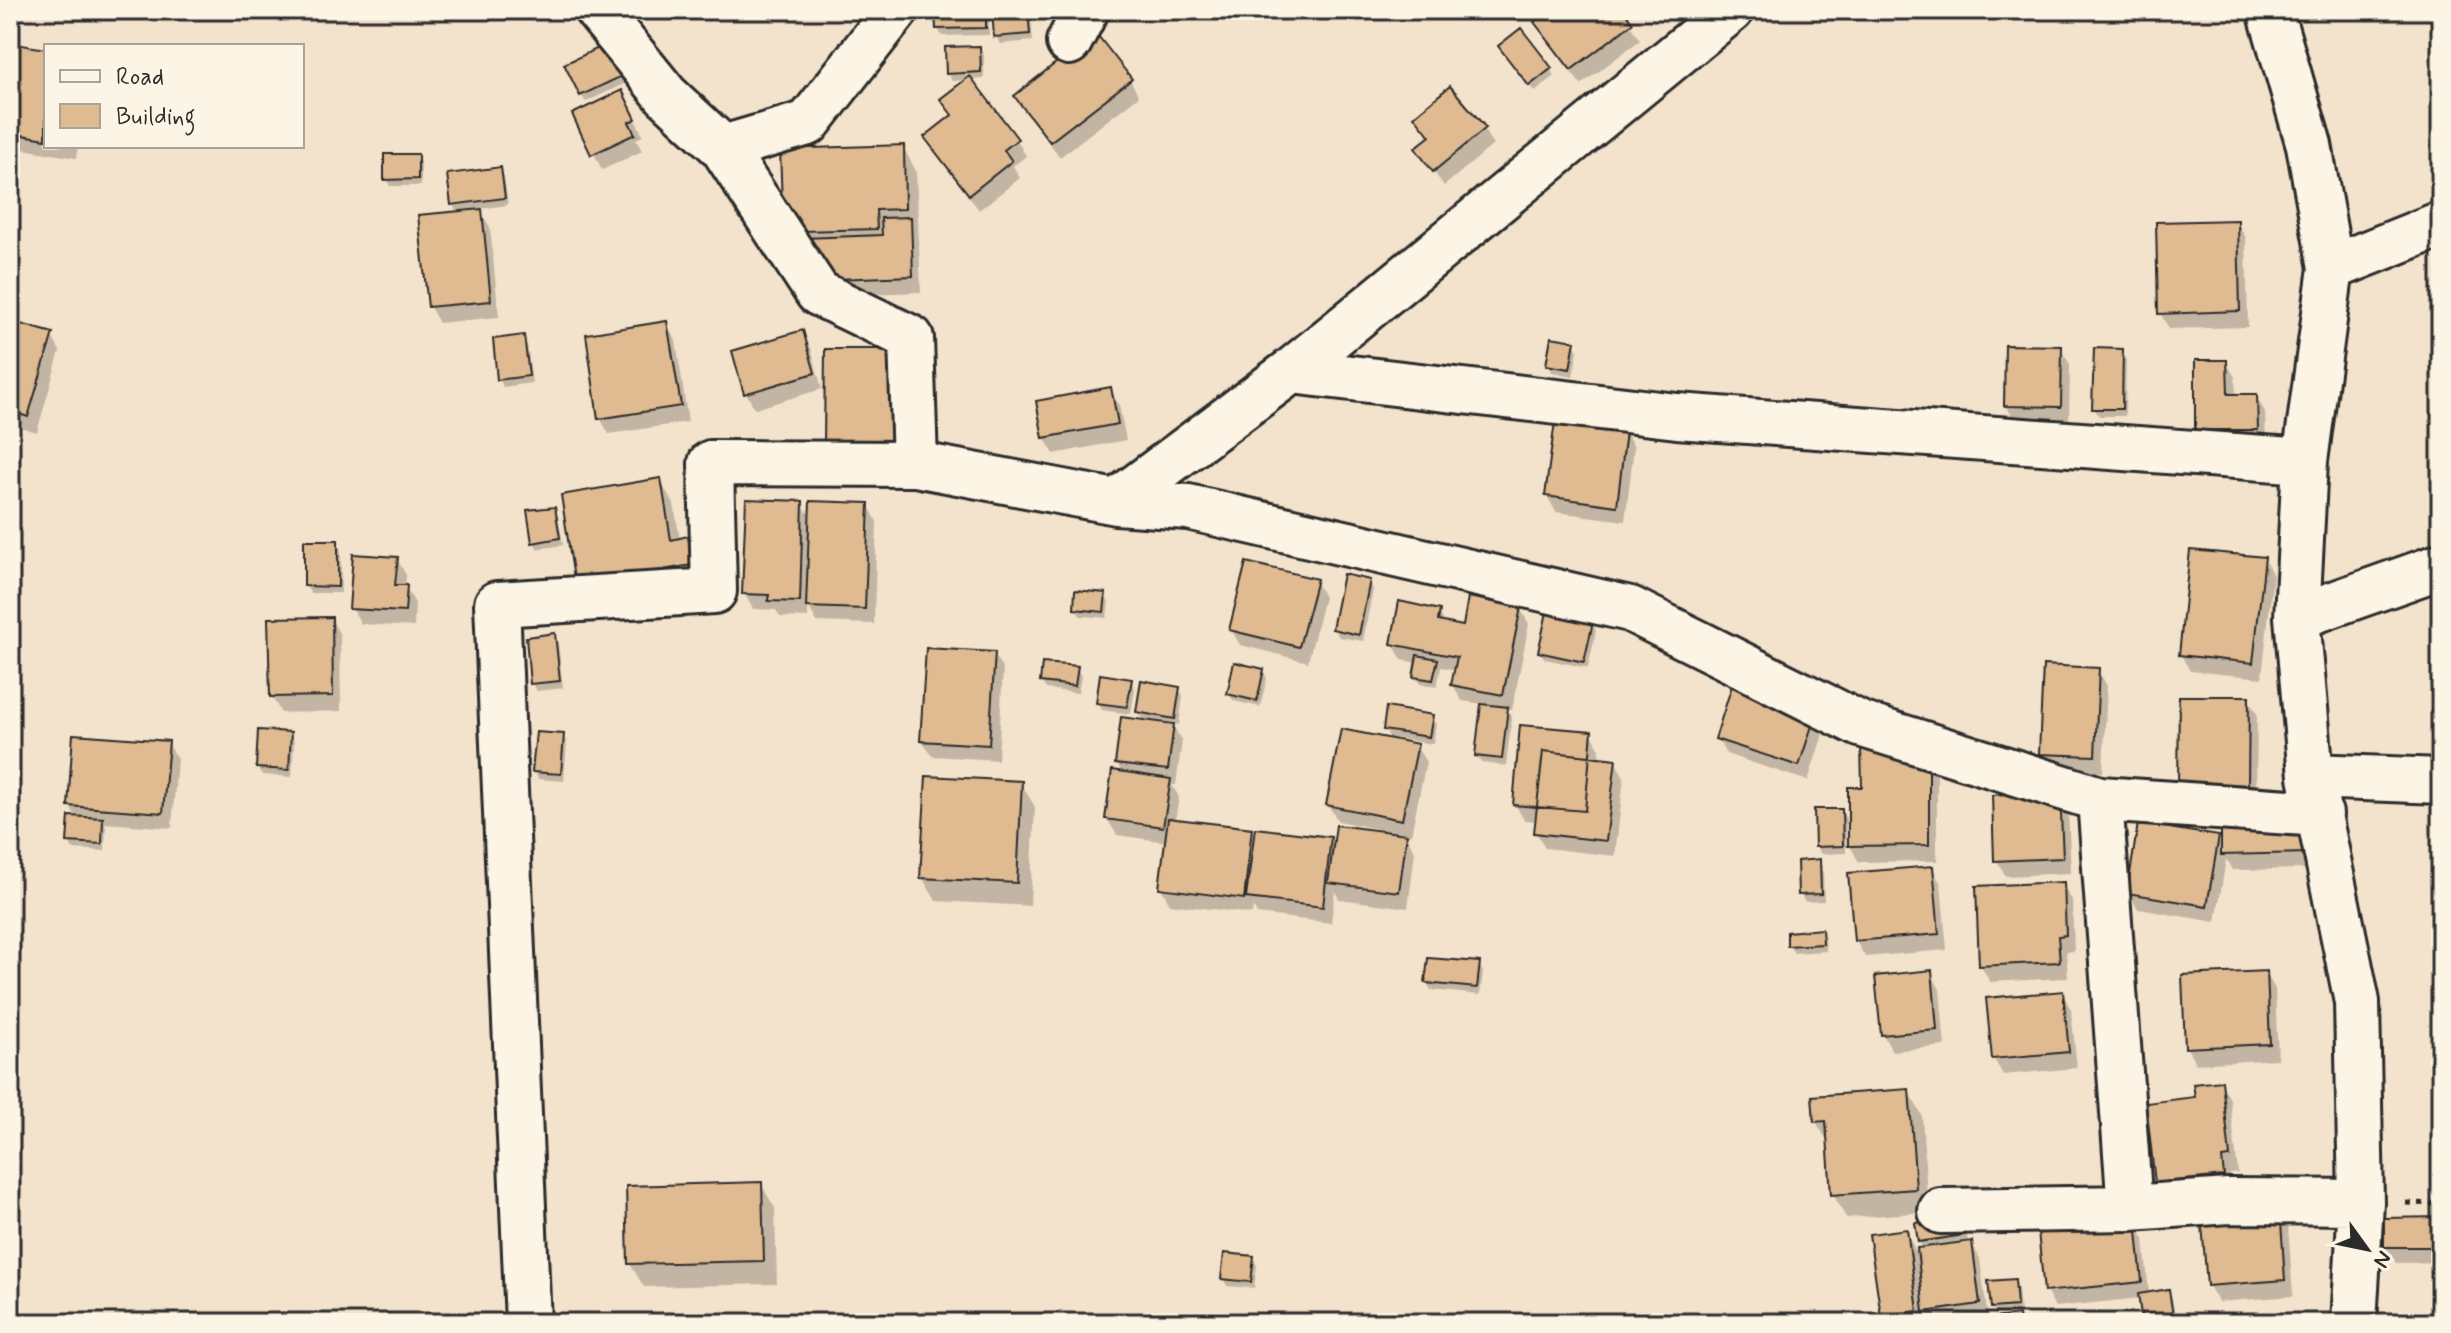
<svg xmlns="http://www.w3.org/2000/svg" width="2451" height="1333" font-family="Mynerve,sans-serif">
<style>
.shadow{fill:#0003}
.building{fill:#e0ba91;stroke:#2b2b2b;stroke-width:2}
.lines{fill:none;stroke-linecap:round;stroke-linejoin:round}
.minor-casing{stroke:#2b2b2b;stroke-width:50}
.path{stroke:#2b2b2b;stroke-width:5;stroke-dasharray:6 6;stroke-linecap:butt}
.minor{stroke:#fcf5e5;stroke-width:44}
</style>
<rect width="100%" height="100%" fill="#f4e3cc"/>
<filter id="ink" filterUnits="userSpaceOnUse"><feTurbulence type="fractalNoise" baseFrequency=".0125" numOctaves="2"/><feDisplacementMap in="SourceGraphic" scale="16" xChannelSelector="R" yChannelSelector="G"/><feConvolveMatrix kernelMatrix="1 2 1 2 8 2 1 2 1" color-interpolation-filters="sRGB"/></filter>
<g filter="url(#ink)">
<path class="shadow" d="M937,10H986L989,15V35L942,36L938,29Z
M996,10H1052V12L1029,13L1031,17L1033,41L1000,44L996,36Z
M1552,10H1620L1640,40L1581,85L1545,38L1536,22Z
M10,45L46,51V146H78L76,158L10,147Z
M979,48L984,55V79L970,80L1017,140L1026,156L1013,166L1020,178L979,210L935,153L926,138L953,117L942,100L967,80L952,81L948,73Z
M610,54L624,84L586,102L581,95Z
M1505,54L1550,69L1555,76L1535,92Z
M1130,80L1139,96L1060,157L1025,112L1016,96Z
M1450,88L1484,130L1493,145L1444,186L1417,149L1430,138L1416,116Z
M630,109L643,136L636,139L642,151L602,170L575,115Z
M903,147L916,171L921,292L845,295L798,230Z
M416,156L421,164V186H390L386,179Z
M500,169L504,176L508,205L479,209L490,227L499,317L439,323L430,307L458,214L453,205Z
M2237,222L2246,238L2248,327L2169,329L2160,313Z
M10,323L51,335L60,351L37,432L10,424Z
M666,324L676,340L688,422L609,434L600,418Z
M802,332L811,348L822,389L755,409L746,393Z
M523,337L527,345L532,383L503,387L499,379Z
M1574,343L1578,351L1573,376L1552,372L1548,364Z
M2060,348L2070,364L2069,422H2016L2006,406Z
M2121,351L2126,359L2125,416H2099L2094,408Z
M2226,362L2235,377L2236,396H2256L2265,412L2266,445L2206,446L2197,430Z
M1110,389L1119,405L1126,440L1054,454L1044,438Z
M1625,431L1634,447L1625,521L1556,512L1547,496Z
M660,481L674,504L680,540L687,539L700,562L705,589L591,608Z
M802,503L811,519L868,505L877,521L874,624L817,622L808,606V618L780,617L776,610L753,609L744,593Z
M554,509L558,516L563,545L538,549L534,542Z
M337,542L341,549V593H310L306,586Z
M397,559L406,575L405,587L415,603L414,627L361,624L352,608Z
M2264,559L2273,575L2262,678L2190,671L2181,655Z
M1315,581L1324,597L1308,662L1240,645L1231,629Z
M1369,581L1373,589L1363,641L1339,637L1334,629Z
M1104,595L1109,602L1107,618L1080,616L1076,609Z
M1520,608L1529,624L1512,710L1507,709L1512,716L1506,766L1481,763L1477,756L1483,704L1462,701L1453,685L1456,670L1441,667L1437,687L1420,684L1415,676L1418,663L1402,660L1393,644L1439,612L1446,625L1464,628Z
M331,619L340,635L341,711L281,713L272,697Z
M1592,623L1596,631L1588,668L1545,659L1540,652Z
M554,635L558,643L563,688L537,691L532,683Z
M994,654L1003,670L998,760L932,756L922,740Z
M1076,668L1081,676L1078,693L1046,689L1042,682Z
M2098,670L2107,686L2103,772L2050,769L2041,753Z
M1263,671L1267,678L1260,707L1234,701L1229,694Z
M1130,681L1135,689L1131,714L1102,710L1098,702Z
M1735,685L1825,728L1808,781L1726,754L1717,738Z
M1179,689L1183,696L1179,725L1172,724L1182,741L1176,785H1172L1179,797L1175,821L1251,830L1256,838L1330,839L1335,847L1377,832L1378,829L1338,821L1328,805L1391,741L1385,730L1431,716L1436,724L1433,744L1396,738V742L1416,746L1426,762L1411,835L1405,834L1415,852L1408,908L1339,899L1335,891L1331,923L1257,914L1253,906L1252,914L1170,904L1161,888L1167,842L1117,835L1107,819L1123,774L1117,764L1144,722L1138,712Z
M2248,698L2257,714L2256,802H2189Z
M1591,733L1600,749L1599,759L1615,761L1624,777L1615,856L1545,848L1536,832L1537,821L1524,820L1515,804Z
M290,734L294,741L292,777L262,775L258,767Z
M563,736L567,743L564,781L538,779L534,771Z
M168,743L177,759L172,828L104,823L106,827L105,851L73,849L69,841L77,819L70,806Z
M1906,755L1937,771V861L1859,862L1850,846L1864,789Z
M1021,783L1035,807L1030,906L936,901L922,877Z
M1994,797L2068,809L2071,873L2006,876L1996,860Z
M1841,811L1846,818V853L1821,854L1817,847Z
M2305,824L2315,869L2232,870L2226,859L2216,922L2138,909L2129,893L2217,838L2223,848Z
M1819,861L1823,869L1824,901L1805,902L1800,894Z
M1932,868L1941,884L1947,950L1865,957L1856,941Z
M2062,884L2072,900L2074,951L2066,952L2068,978L1990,982L1981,966L1978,888Z
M1821,931L1825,938L1826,951L1794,953L1789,946V934Z
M1479,964L1483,972L1480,995L1431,990L1427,983Z
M1931,973L1940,989L1945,1046L1892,1051L1883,1035Z
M2266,973L2275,989L2278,1059L2196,1064L2187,1048Z
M2062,993L2071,1009L2077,1068L2003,1075L1994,1059L1989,1000Z
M2221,1083L2230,1099L2238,1173L2230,1174L2231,1191L2166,1199L2156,1183L2197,1099Z
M1908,1091L1922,1115L1928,1212L1846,1218L1833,1194L1830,1145L1816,1122Z
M761,1184L775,1208L777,1284L644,1287L630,1264Z
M2279,1209L2288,1225L2293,1296L2218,1302L2209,1286Z
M2441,1219V1262L2396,1263L2386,1247Z
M2135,1223L2144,1239L2149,1294L2168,1291L2172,1298L2176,1323H2144L2141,1298L2055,1307L2046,1291Z
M1966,1225L1968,1243H1971L1980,1259L1988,1320L1967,1323H1933L1923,1306L1925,1323H1887L1883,1316L1906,1231L1915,1250L1922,1249L1920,1242Z
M1252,1258L1257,1265L1254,1288L1227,1286L1223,1278Z
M2014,1281L2018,1288L2020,1313L1997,1315L1993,1308Z"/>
<path class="building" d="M935,10H986V28L936,29Z
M992,10H1028L1030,34L994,37Z
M1549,10H1623L1633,23L1571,70L1534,22Z
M1521,28L1552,68L1529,86L1498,46Z
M1095,32L1132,79L1050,142L1014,96Z
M10,43L46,49V139L10,133Z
M607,44L622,76L580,96L564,64Z
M980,46L981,72L946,74L945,47Z
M970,76L1018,139L1004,150L1012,161L969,195L924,137L952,115L940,99Z
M1450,86L1486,128L1433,172L1415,148L1430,136L1414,116Z
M622,90L636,119L629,122L635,134L591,155L572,114Z
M904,145L905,209L876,210L877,229L801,231L782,206L780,149Z
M384,154H418V179L384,180Z
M501,167L505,198L451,205L447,174Z
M482,209L491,301L428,307L418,215Z
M911,217L913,276L834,279L804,238L882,235L881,218Z
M2238,220L2240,311L2158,314L2156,222Z
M10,321L53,333L28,417L10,411Z
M667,321L681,406L598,419L586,334Z
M803,330L815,373L744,394L732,351Z
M524,335L529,376L497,380L493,339Z
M1551,337L1575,341L1570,369L1546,365Z
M2005,345L2062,346L2061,407L2004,406Z
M2094,348L2123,349L2122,409H2092Z
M825,349H900V444H824Z
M2195,360H2227L2228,394H2257L2258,430H2195Z
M1111,387L1118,424L1043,438L1036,401Z
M1555,421L1626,430L1617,506L1545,496Z
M661,478L671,540L688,536L692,565L575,585L561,495Z
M746,499L803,501L800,602L768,601L769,595L742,594Z
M810,501L869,503L865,609L806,607Z
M555,507L560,538L532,543L527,510Z
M304,540H338V587L304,586Z
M2190,550L2265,557L2253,663L2179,655Z
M353,554L398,557L395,585H407L405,612L349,609Z
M1246,562L1317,579L1299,647L1229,630Z
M1343,574L1370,580L1359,635L1332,629Z
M1075,590L1106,593L1104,612L1074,609Z
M1468,597L1521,607L1503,695L1451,685L1457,657L1391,644L1399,601L1440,610L1438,621L1463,626Z
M1547,612L1593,622L1584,662L1538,652Z
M332,617L333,696L270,697L268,618Z
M555,633L560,681L530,684L526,637Z
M926,648L995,652L989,745L920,741Z
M1417,655L1438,659L1433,680L1413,677Z
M1234,662L1264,669L1257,701L1227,694Z
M1042,663L1078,666L1075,686L1040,682Z
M2043,665L2099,668L2095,756L2039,754Z
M1100,674L1132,679L1127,707L1096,703Z
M1141,680L1180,687L1175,719L1136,712Z
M1733,682L1817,710L1799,766L1715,739Z
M2179,696H2249L2248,786H2178Z
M1481,704L1508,707L1502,759L1475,756Z
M1386,707L1433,715L1429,737L1383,730Z
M1121,717L1174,724L1168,770L1115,764Z
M1520,725L1592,731L1585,811L1513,805Z
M1341,729L1418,744L1402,820L1326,805Z
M258,730L291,732L289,770L256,768Z
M536,732L564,734L561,774L532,772Z
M73,734L169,741L163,813L68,806Z
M1861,745L1929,753V845L1848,846V787H1862Z
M1543,751L1616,759L1606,841L1534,833Z
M1112,770L1171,779L1163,827L1105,819Z
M926,776L1022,781L1017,883L920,878Z
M2060,791L2063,858L1994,861L1992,795Z
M1814,809H1842L1843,846L1815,847Z
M69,816L103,818L102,844L67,842Z
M1168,818L1252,828L1244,899L1159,888Z
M2306,822L2307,853L2221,855V823Z
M2138,823L2219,836L2207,906L2127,893Z
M1336,825L1407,834L1399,892L1328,883Z
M1255,828L1331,837L1323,907L1246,898Z
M1820,859L1821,894L1798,895L1797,861Z
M1933,866L1939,934L1854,941L1848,873Z
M2064,882L2066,935L2058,936L2060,962L1979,966L1976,886Z
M1822,929L1823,944L1787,946V932Z
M1428,958L1480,962L1477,988L1425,983Z
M1932,970L1937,1030L1881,1035L1875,976Z
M2267,971L2270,1044L2185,1048L2182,975Z
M2063,991L2069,1052L1992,1059L1986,998Z
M2222,1081L2230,1157L2222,1158L2224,1176L2155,1183L2146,1103L2195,1097L2193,1084Z
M1909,1089L1916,1189L1831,1195L1826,1121L1814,1122L1812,1096Z
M762,1182L764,1261L628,1264L626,1186Z
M2280,1207L2285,1280L2207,1286L2201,1212Z
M1962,1216L1965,1235L1918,1242L1915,1223Z
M2441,1217V1247H2384V1218Z
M2136,1221L2142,1282L2044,1292L2038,1231Z
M1907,1229L1918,1311L1881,1316L1869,1234Z
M1972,1241L1980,1304L1924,1312L1917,1248Z
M1224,1253L1254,1256L1251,1282L1221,1279Z
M2015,1279L2017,1306L1991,1308L1988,1281Z
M2169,1289L2174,1323H2142L2138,1294Z
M2019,1315L2020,1323H1993V1318Z"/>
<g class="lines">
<defs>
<path id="minor" d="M597,10L666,95L723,148L818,293L911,338L915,464
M2270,10L2309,145L2331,268L2305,461L2297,617L2311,776L2357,1002L2361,1202L2354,1323
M1069,42L1086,10
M723,148L808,123L896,10
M2331,268L2441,224
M1291,371L1677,416L2305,461
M1116,502L1291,371L1731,10
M2297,617L2441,566
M2311,776L2441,781
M2100,799L2130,1208
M1941,1211L2130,1208L2229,1201L2361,1202
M528,1323L497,604L714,591L711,463L915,464L1116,502L1188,507L1630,609L1860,724L2100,799L2320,814"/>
</defs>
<use href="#minor" class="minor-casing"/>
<path class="path" d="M2406,1203L2441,1204"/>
<use href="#minor" class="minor"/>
</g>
</g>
<rect width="2451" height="1333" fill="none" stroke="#fcf5e5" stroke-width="40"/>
<rect x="20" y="20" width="2411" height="1293" fill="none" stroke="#2b2b2b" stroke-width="3" filter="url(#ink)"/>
<rect x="44" y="44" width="260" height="104" fill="#fcf5e5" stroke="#a8a49b" stroke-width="2"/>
<rect x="60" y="70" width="40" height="12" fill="#fcf5e5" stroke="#a8a49b" stroke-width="2"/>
<text x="116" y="84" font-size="24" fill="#2b2b2b">Road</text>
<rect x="60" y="104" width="40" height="24" fill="#e0ba91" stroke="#a8a49b" stroke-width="2"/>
<text x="116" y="124" font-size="24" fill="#2b2b2b">Building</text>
<g transform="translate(2367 1249) rotate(123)" stroke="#fcf5e5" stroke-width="6" paint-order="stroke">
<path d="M0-6L14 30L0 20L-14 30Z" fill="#2b2b2b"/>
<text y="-12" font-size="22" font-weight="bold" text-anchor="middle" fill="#2b2b2b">N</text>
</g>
</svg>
